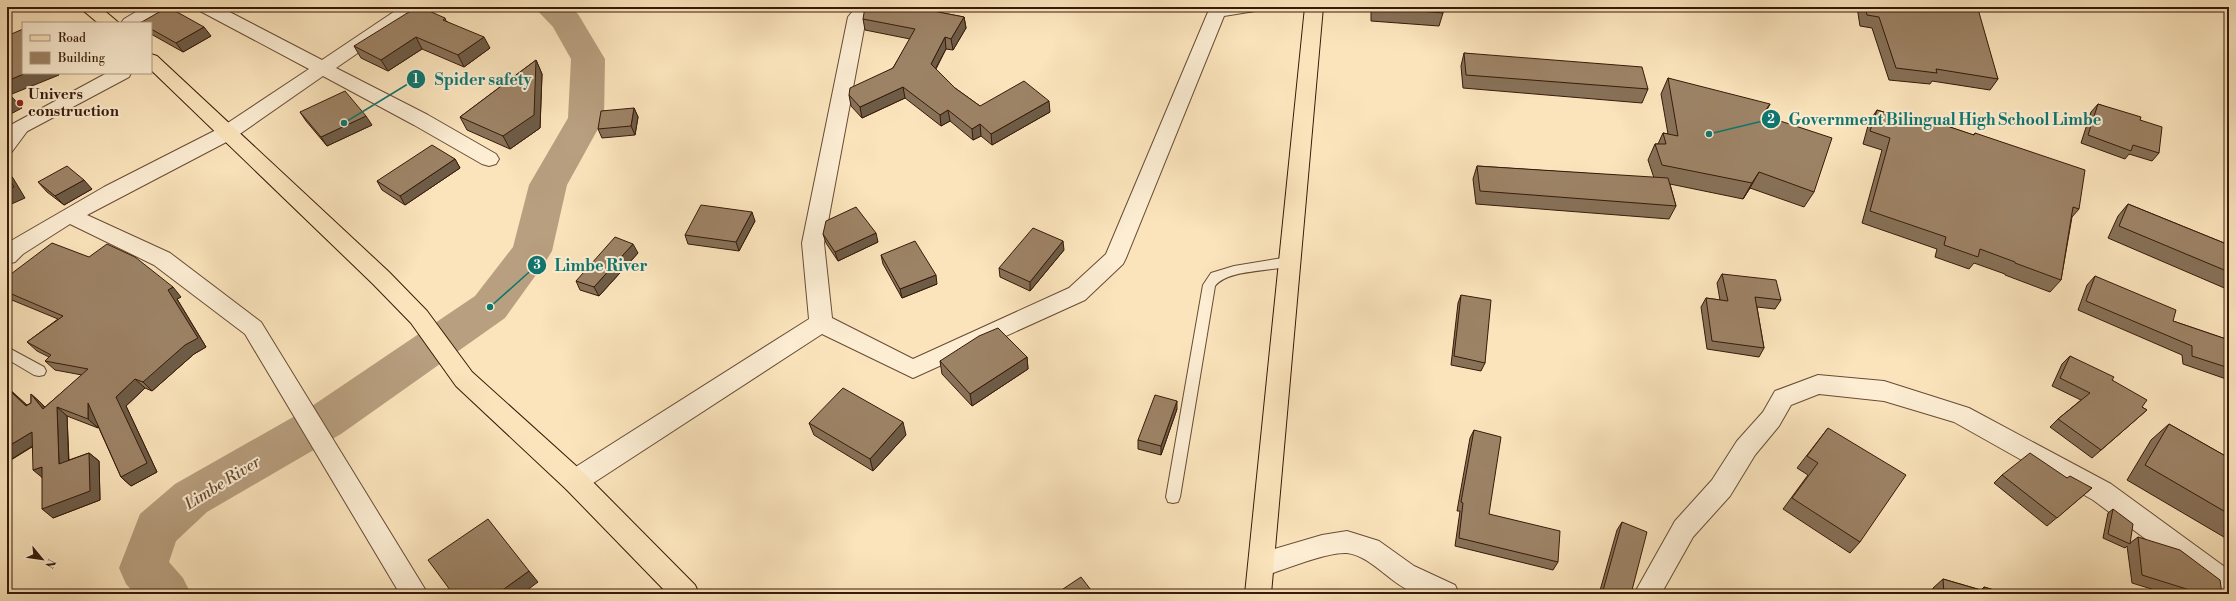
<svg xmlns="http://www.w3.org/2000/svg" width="2236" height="601" font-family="'Libre Bodoni',serif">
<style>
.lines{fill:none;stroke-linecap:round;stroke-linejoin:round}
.river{fill:#b89f7f;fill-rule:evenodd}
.service-casing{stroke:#684c35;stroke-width:2}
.minor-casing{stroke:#684c35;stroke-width:2}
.primary-casing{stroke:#371a08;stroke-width:2}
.trunk-casing{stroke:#371a08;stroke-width:2}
.service{fill:#fcedd3;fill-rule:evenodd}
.minor{fill:#fcedd3;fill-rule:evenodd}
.primary{fill:#fbe4bc;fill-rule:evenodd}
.trunk{fill:#fbe4bc;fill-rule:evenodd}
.wall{fill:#877158;stroke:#371a08}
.shaded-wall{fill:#6e5c47;stroke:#371a08}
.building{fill:#9d8366;stroke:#371a08}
.poi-dot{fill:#8f2418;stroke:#fcedd3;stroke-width:1.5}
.labels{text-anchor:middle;stroke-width:4;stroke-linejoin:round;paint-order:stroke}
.poi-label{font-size:15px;font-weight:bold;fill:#371a08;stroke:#fcedd3;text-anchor:start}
.water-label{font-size:16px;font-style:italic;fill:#644932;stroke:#fcedd3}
.leader{fill:none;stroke:#0f766e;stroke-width:1.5}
.callout-dot{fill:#0f766e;stroke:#fcedd3;stroke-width:1.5}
.mark-label{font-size:12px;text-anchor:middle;font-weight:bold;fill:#fff}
.callout-label{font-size:16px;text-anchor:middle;font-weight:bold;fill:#0f766e;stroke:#fcedd3;stroke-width:4;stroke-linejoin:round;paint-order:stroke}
</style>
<rect width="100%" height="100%" fill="#fbe4bc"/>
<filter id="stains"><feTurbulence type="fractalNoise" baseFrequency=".005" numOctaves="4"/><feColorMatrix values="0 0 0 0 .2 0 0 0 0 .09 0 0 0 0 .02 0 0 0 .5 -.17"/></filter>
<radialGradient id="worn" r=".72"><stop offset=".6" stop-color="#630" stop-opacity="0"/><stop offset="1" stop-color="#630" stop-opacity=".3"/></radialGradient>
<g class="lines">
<path class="river" d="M534,7H570L578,14L605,59L604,118L567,185L552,251L546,261L505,318L341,434L207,512L176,541L169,562L183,578L191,594H135L126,584L119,568L140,514L175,484L309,408L475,296L513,247L529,185L568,118L571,59L553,27Z"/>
<defs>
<path id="service" d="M25,122L31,126L11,153L7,154C7,143 13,126 25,122Z
M1289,257L1293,259L1295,262L1293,265C1272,272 1228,269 1215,286L1180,497L1178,502L1173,503L1168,502L1166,497L1203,285L1211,273L1234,266Z
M7,347L44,367L46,371L44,375L39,376L34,375L7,359Z"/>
<path id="minor" d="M144,7H166C156,22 137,23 121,23L124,19Z
M197,7H220L322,60L401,7H422L419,11L336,68L428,115L496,154L499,159L496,164L489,166L482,164L414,125L323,76L234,138L87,215L170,253L261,322L428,594H400L245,334L154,265L70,224L23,254L15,262L7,264L9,242L104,187L220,128L309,69L200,11Z
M856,7H874L866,18L824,243L832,318L913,359L1069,288L1106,254L1208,12L1211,8L1215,7H1258L1255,11L1224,16L1126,258L1123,264L1085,300L913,378L822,334L584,489L575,492L566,489L563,481L566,473L809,319L802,243L848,17Z
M107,73H131L129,77L7,142V127Z
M1818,375L1884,381L1969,408L2111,484L2229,570V594H2220L2093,500L1954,422L1884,401L1819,394L1791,405L1779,426L1755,455L1730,496L1693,537L1661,594H1634L1675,521L1712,480L1737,441L1763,412L1775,391Z
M1347,531L1379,541L1414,566L1455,585L1459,594C1447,594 1431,597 1419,594C1393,588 1373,556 1347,553C1326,552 1283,570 1261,577L1252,573L1248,565L1252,557L1261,553L1322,535Z"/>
<path id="primary" d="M1305,7H1323L1271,594H1245Z"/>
<path id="trunk" d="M79,7H100L119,23H98Z
M151,54L157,56L389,272L427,311L472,372L584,473L695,585L699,594H668L566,489L456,386L411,323L373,284L151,70Z"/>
</defs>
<use href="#service" class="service-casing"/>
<use href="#minor" class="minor-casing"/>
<use href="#primary" class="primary-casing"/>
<use href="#trunk" class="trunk-casing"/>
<use href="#service" class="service"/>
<use href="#minor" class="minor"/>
<use href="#primary" class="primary"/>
<use href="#trunk" class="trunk"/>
</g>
<path class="wall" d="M230,7H246L238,12Z
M1371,7H1442L1443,13L1439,26L1371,21Z
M1857,7H1967L1998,79L1990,90L1932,81L1930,84L1889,80L1872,28L1860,26Z
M927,10L964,17L966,28L953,50L946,49L936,69L955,88L980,106L1050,112L992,145L981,136L973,140L950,121L941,126L905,98L862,118L851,106L849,95L893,68L910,39L865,30L863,19Z
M445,18L446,21L490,48L464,67L422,49L388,71L361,58L354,46Z
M151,23L211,36L183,52L151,34Z
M1464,53L1648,89L1642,103L1463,88L1461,66Z
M536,60L542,74L540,128L510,149L467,130L460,117Z
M1668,78L1764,115L1814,192L1804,207L1750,188L1743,199L1670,184L1676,206L1669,219L1476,204L1473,179L1477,166L1654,178L1648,160L1655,144H1658L1663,133L1668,134L1661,94Z
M2098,104L2140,120L2159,153L2152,161L2129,154L2125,159L2081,143L2091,112Z
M634,108L638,117L635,135L602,138L598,129Z
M1877,110L1926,125L1929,120L1973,135L1975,133L2079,209L2072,217L2061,280L2050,292L2005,275V274L1974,263L1969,269L1935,257L1937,249L1862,223L1882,150L1863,144L1869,122Z
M300,112L372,125L327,146L306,121Z
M2229,155V199L2225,198L2226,158Z
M455,159L460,168L405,205L382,190L377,181Z
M38,182L92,189L64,205L47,192Z
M2128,204L2229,245V290L2108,238L2118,216Z
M755,221L739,251L688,244L685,235Z
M823,234L878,242L838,261L826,243Z
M1064,250L1030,291L1000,277L999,268Z
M638,253L599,296L580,290L576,281Z
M881,255L937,284L902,298L883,264Z
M1722,274L1781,300L1775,309L1757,307L1764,348L1759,357L1707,349L1701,307L1706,298L1720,300L1717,283Z
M2095,276L2173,321L2229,340V380L2183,364L2182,355L2078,310L2087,285Z
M7,277L181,297L177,299L206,347L194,354L152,391L145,388L126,406L157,472L131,486L121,477L98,426V428L67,416L69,460L89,453L99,461L100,500L53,518L42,477L32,447L11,460L7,387L27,405L31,403V394L41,403L45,407L82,375L55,370L45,361L49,357L37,351L27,342L58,319L7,298Z
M1461,295L1485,363L1481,371L1451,365L1458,303Z
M2070,356L2112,380L2142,407L2147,410L2092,458L2050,427L2058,419L2081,400L2052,386L2062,364Z
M1027,357L1028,369L972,406L942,374L940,361Z
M1177,409L1161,455L1138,449V440Z
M809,423L906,435L873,471L814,435Z
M2169,424L2229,458V540L2127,480L2151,440Z
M1828,428L1860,542L1850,553L1783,509L1808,475L1797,468Z
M1474,430L1489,514L1558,562L1553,570L1455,546L1460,511H1457L1470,438Z
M2002,475L2067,478L2092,488L2047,526L1994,483Z
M2113,509L2130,543L2138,537L2222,594H2168L2132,583L2127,546L2125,548L2103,538L2108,513Z
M1622,522L1631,594H1599L1617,530Z
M1943,579L1981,590L1984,587L2007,594H1933V588Z
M1063,589L1094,594H1064Z
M2036,590L2046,594H2031Z"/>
<path class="shaded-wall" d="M235,7H246L238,12Z
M314,7H319L316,9Z
M924,7H927L928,14L923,9Z
M964,17L966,28L953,50L951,39Z
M204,27L211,36L183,52L176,43Z
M416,37L422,49L388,71L381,60Z
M484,37L490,48L464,67L458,55Z
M945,37L946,49L932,75L931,64Z
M536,60L542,74L540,128L510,149L503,136Z
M26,73H58L59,75L7,96V81Z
M903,87L905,98L862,118L860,107Z
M12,97L22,108L7,116V100Z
M1049,101L1050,112L992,145L991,134Z
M1770,104L1762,120V115Z
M634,108L638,117L635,135L631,126Z
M948,110L950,121L941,126L940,115Z
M366,116L372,125L327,146L321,137Z
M980,124L981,136L973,140L972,129Z
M455,159L460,168L405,205L400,196Z
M7,171L13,178L25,198L7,206Z
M1759,172L1750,188L1743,199L1752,183Z
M84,180L92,189L64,205L55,196Z
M752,212L755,221L739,251L736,242Z
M876,233L878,242L838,261L835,252Z
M1063,241L1064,250L1030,291V282Z
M633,244L638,253L599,296L594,287Z
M936,275L937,284L902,298L900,289Z
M173,287L181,297L177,299L206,347L194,354L152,391L143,382L168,290Z
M1027,357L1028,369L972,406L970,394Z
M135,379L145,388L126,406L157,472L131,486L121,477L116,397Z
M7,387L36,415L26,406L7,388Z
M31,394L41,403L53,418L43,409Z
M1177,401V409L1161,455V446Z
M88,403L98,412V428L88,419Z
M57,407L67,416L69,472L59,464Z
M903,422L906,435L873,471L870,459Z
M32,432L42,440L7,462V447Z
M89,453L99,461L100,500L53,518L42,509Z
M42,467L44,479L33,470Z
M529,571L538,582L522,594H497Z"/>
<path class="building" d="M168,7L204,27L176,43L151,29V23H140Z
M417,7H420L445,18L443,20L484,37L458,55L416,37L381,60L354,46Z
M865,7H924L923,9L964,17L951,39L945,37L931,64L955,88L980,106L1024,81L1049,101L991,134L980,124L972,129L948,110L940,115L903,87L860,107L849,95L850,88L893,68L915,29L863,19Z
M1373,7H1442L1443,13Z
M1865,7H1967L1978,9L1998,79L1936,69L1937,73L1896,68L1879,17L1867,15Z
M23,29V73H26L7,81V36Z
M1464,53L1642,67L1648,89L1466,75Z
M536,60L534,115L503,136L460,117Z
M1668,78L1770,104L1762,115L1832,138L1814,192L1759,172L1752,183L1662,165L1655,144H1666L1663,133L1678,136Z
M345,91L366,116L321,137L300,112Z
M7,93L12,97L7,100Z
M2098,104L2141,117L2140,120L2162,127L2159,153L2133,145L2131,151L2088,135Z
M634,108L631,126L598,129L601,111Z
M1877,110L1928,126L1929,120L1974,135L1975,133L2085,170L2079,209L2073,207L2061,280L2015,263V262L1980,249L1978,257L1944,245L1946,237L1870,211L1890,138L1870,131Z
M432,145L455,159L400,196L377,181Z
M67,166L84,180L55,196L38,182Z
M1477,166L1668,178L1676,206L1480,191Z
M7,175L14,187L7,190Z
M2128,204L2229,245V272L2119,226Z
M701,205L752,212L736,242L685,235Z
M856,207L876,233L835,252L823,234L826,221Z
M1033,228L1063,241L1030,282L999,268Z
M615,237L633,244L594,287L576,281Z
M915,241L936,275L900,289L881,255Z
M52,243L89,257L107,244L135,257L173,287L168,290L198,338L185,345L143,382L135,379L116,397L147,463L121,477L88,403V419L57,407L59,464L89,453L90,491L42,509V467L33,470L32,432L7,447V388L26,406L31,403V394L43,409L88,369L45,361L51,355L27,342L63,316L7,292V277Z
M1722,274L1776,280L1781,300L1755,297L1764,348L1712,341L1706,298L1728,301Z
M2095,276L2176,310L2173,321L2229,340V368L2192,356V346L2086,301Z
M1461,295L1491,300L1485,363L1454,356Z
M998,328L1027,357L970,394L940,361L979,336Z
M2070,356L2114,377L2112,380L2147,400L2142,407L2147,410L2101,450L2058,419L2090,393L2060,378Z
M843,388L903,422L870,459L809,423Z
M1155,395L1177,401L1161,446L1138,440Z
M2169,424L2229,458V514L2145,465Z
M1828,428L1906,475L1860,542L1792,498L1818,463L1807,456Z
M1474,430L1501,437L1489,514L1560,531L1558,562L1459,538L1463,503L1461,502Z
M2030,453L2067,478L2070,476L2092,488L2057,518L2002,475Z
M2113,509L2133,524L2130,544L2108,534Z
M488,519L529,571L497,594H453L428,560Z
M1622,522L1647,532L1631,594H1602Z
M2138,537L2180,550L2220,580L2222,594H2196V592L2142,575Z
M1081,577L1094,594H1067L1063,589Z
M1943,579L1984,591V587L2007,594H1944Z
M1402,590L1409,594H1400Z
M2036,590L2046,594H2035Z"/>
<circle class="poi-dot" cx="20" cy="103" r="4"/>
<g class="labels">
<g class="poi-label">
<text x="28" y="99">Univers<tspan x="28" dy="17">construction</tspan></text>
</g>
<g class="water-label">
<text transform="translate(222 482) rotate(-32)" y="6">Limbe River</text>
</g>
</g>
<path class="leader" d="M344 123L416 79M1709 134L1771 119M490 307L537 265"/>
<g class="callout-dot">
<circle cx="344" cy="123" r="4"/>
<circle cx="1709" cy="134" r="4"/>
<circle cx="490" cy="307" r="4"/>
<circle cx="416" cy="79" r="10"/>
<circle cx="1771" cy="119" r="10"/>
<circle cx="537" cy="265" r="10"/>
</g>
<g class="mark-label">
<text x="416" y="83">1</text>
<text x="1771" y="123">2</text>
<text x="537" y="269">3</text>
</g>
<g class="callout-label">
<text x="483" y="85">Spider safety</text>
<text x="1945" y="125">Government Bilingual High School Limbe</text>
<text x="601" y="271">Limbe River</text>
</g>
<rect width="2236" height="601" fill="none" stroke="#fbe4bc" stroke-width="24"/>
<rect x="8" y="8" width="2220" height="585" fill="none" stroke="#371a08" stroke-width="2"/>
<rect x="12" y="12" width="2212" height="577" fill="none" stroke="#371a08"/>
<rect x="22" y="22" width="130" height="52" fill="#fcedd3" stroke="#ad9982"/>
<rect x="30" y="35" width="20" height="6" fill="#fbe4bc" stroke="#ad9982"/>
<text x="58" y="42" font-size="12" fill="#371a08">Road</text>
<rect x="30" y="52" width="20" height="12" fill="#9d8366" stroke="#ad9982"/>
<text x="58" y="62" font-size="12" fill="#371a08">Building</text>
<g transform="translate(42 559) rotate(119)" stroke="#fcedd3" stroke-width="3" paint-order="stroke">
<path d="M0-3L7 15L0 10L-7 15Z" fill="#371a08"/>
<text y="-6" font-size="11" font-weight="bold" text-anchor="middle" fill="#371a08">N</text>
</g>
<rect width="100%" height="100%" filter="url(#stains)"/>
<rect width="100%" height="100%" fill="url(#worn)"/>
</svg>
